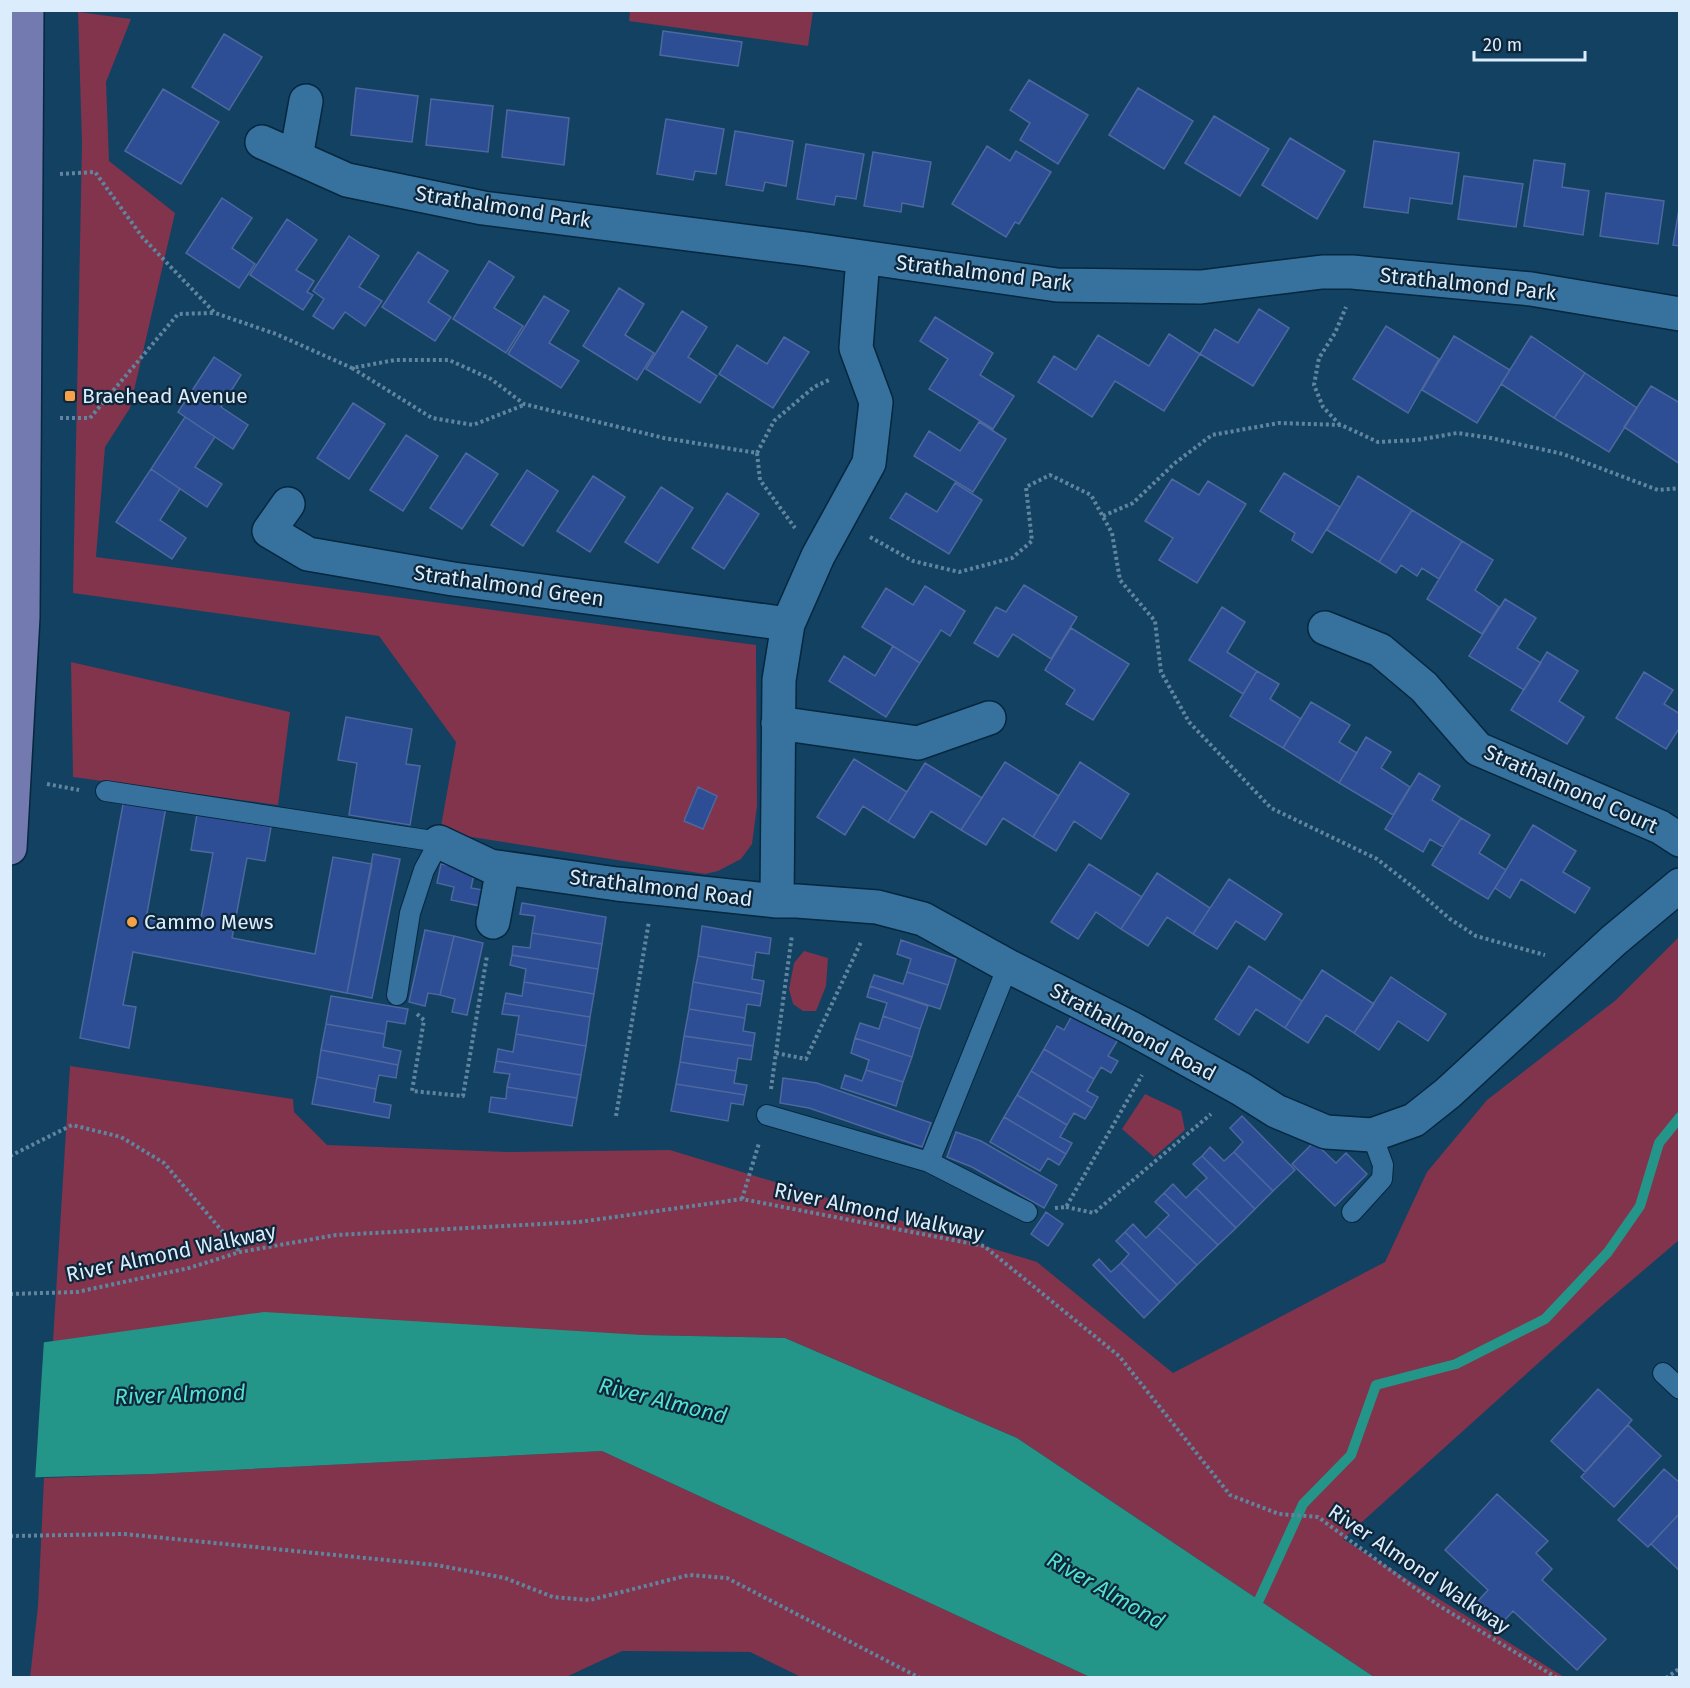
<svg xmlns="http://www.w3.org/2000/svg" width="1690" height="1688" font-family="'Fira Sans',sans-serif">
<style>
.green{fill:#81344b}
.water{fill:#249689}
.pier{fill:#124162}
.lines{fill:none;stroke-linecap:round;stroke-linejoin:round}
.stream{stroke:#249689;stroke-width:10}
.building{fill:#2d4d94;stroke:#4d689f;stroke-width:1.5}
.service-casing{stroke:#06273d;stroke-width:22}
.minor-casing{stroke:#06273d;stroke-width:36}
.primary-casing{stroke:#06273d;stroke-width:36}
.path{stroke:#61859f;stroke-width:4;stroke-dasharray:3 3;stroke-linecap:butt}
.service{stroke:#37729f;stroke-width:20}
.minor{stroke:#37729f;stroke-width:33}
.primary{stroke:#727aaf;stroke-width:33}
.poi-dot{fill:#f7a148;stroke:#0d2639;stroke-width:2}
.labels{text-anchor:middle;stroke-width:4.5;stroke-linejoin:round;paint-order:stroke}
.street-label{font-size:21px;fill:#dbedfc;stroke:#0d2639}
.poi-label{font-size:21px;fill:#dbedfc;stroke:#0d2639;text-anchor:start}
.water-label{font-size:22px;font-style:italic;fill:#54e1d0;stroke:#0d2639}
</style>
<rect width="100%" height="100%" fill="#124162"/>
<path class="green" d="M630,11V10L813,11L808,46L629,21Z
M78,12L131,19L106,82L109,161L175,213L130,408L105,447L96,557L756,645L757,806L752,844L741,859L718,871L705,874L440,832L456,742L379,636L73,593L82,144Z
M71,662L290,712L278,805L73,777Z
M1679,937V1240L1604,1304L1343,1539L1564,1677H1374L1017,1438L785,1338L642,1335L53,1341L70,1066L293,1099L294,1112L327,1145L507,1152L670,1150L1037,1262L1173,1373L1385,1262L1427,1172L1487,1100L1616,1000Z
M804,951L828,958L826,986L816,1011H803L793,1004L789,989L794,963Z
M1145,1094L1181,1111L1185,1130L1154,1157L1122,1129Z
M602,1451L1090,1677H801L750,1652L622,1651L564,1678H30L38,1606L44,1478L152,1474Z"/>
<path class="water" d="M264,1312L642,1335L785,1338L1017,1438L1374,1677H1090L602,1451L152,1474L11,1478L10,1347Z"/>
<path class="pier" d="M44,1340L35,1481H10V1344Z"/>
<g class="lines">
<path class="stream" d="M1249,1607L1259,1600L1303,1504L1351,1455L1376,1385L1456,1364L1545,1319L1608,1252L1640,1206L1659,1143L1680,1117"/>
</g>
<path class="building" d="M663,31L742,42L738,66L660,55Z
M224,34L262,57L229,110L192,87Z
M1029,80L1088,115L1058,164L1020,140L1030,123L1010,110Z
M356,88L418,96L412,142L351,135Z
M1138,88L1193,121L1164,169L1109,135Z
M163,89L219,122L181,184L125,151Z
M431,99L493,106L488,152L426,145Z
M507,110L569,118L564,165L502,157Z
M1214,116L1269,149L1240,196L1185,163Z
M666,119L724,129L716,174L695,171L693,180L657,174Z
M735,131L793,141L786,186L765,182L763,191L726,185Z
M1290,138L1345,171L1317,219L1262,185Z
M1374,141L1459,153L1452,204L1410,198L1408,213L1364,207Z
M806,144L864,154L856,199L836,196L834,205L797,199Z
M987,146L1010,161L1016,151L1051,172L1019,224L1015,222L1006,237L952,204Z
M873,152L931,162L923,207L902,203L901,212L864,206Z
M1534,160L1565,164L1562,187L1589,191L1583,235L1524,226Z
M1464,176L1523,184L1516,227L1458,219Z
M1606,193L1664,201L1658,244L1600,236Z
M222,198L252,218L232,248L255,264L239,288L186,253Z
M1680,203V246L1673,245Z
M287,219L317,240L296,270L314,281L307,292L313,295L303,310L250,275Z
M349,236L379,256L359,287L382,301L365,326L345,312L333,329L313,316L324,299L313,291Z
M418,252L448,271L428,302L451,317L435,341L382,307Z
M489,261L514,277L494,308L523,326L506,353L453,319Z
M619,288L644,304L625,335L654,353L637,380L583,346Z
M544,296L569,311L549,343L579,361L561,388L508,354Z
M1259,309L1289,328L1253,386L1200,354L1215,329L1238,343Z
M682,311L707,327L688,357L717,376L700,403L646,369Z
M935,317L993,353L980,375L1014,396L993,429L929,389L948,359L920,341Z
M1386,326L1439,359L1408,413L1353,379Z
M1169,334L1200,354L1164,411L1115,381L1092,417L1038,382L1054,356L1076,370L1098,335L1149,366Z
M1454,336L1510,370L1477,423L1422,390Z
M1531,336L1585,373L1554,418L1501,384Z
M784,337L809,352L773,408L719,374L737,345L767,364Z
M214,357L241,375L221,407L248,425L233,449L178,412Z
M1585,373L1637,408L1609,452L1554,418Z
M1651,386L1680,403V464L1624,427Z
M353,403L385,424L349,479L317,458Z
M185,417L215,437L195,467L222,484L207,507L151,469Z
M979,422L1006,439L973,492L914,456L929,431L960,451Z
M406,435L438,456L403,511L370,490Z
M466,453L498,474L462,529L430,508Z
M151,469L180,489L160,520L186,538L172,559L116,522Z
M527,470L558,491L523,546L491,525Z
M1284,473L1340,507L1312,553L1292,540L1295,533L1260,511Z
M593,476L625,497L590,552L557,531Z
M1358,476L1412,510L1379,562L1327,530Z
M1172,479L1199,495L1208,481L1246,504L1197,583L1159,560L1173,538L1145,521Z
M955,483L982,500L949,554L890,518L906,493L937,512Z
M661,487L693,508L658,563L625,542Z
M727,493L759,514L724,569L692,548Z
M1412,510L1462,541L1439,579L1422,568L1417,576L1401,565L1396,573L1379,562Z
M1462,541L1493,560L1475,590L1499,607L1482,634L1427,599Z
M1024,585L1077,617L1051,659L1013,634L998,657L974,643L996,607L1006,612Z
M925,586L965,611L950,636L941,630L920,663L862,627L886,588L913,605Z
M1505,599L1536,618L1517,648L1541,663L1524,690L1469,656Z
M1222,607L1245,622L1227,652L1257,671L1243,694L1189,660Z
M1071,628L1129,664L1093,720L1066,704L1075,690L1045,670Z
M893,646L920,663L886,717L829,681L844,656L875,676Z
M1547,652L1578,671L1559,701L1584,717L1567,744L1511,710Z
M1257,671L1279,684L1270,699L1301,719L1283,748L1230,716Z
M1644,672L1673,690L1664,704L1680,714V727L1666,749L1616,718Z
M1311,702L1350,725L1339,742L1357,753L1339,783L1283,748Z
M346,717L412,729L406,764L420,766L410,825L349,815L357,763L338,760Z
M1366,737L1391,752L1381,768L1410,787L1393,815L1339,783Z
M854,759L907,792L888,822L863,806L845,835L817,817Z
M1005,762L1059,796L1033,837L1003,818L986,845L961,830Z
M1080,762L1129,794L1101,839L1074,821L1056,851L1033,837Z
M925,763L982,798L961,830L931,811L914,838L888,822Z
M1419,773L1440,786L1432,800L1461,818L1443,847L1430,839L1423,852L1385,829Z
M698,787L717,796L703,829L684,821Z
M124,799L166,807L146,919L199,929L213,853L191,850L197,814L271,827L265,861L247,858L232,938L315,954L333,857L372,864L347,993L133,952L123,1005L136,1007L129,1048L80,1038Z
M1461,818L1490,835L1479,853L1506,870L1488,899L1432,865Z
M1533,825L1576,851L1563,872L1590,888L1575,913L1521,879L1510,898L1495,888Z
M373,854L400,859L372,998L347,993Z
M441,864L475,870L471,888L483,890L480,906L451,900L454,887L437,883Z
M1089,864L1142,897L1121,929L1096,912L1078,939L1051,922Z
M1157,873L1210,908L1193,934L1167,917L1148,946L1121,929Z
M1229,879L1282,914L1265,940L1236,921L1217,949L1193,934Z
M522,903L606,917L602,944L532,933L535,916L520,914Z
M702,926L771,938L769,954L756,952L754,966L698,956Z
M425,930L454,936L440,995L428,993L425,1006L409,1002Z
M532,933L602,944L598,969L512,955L513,946L530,948Z
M454,936L483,943L467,1015L452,1012L455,999L440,995Z
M901,940L956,959L948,985L907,972L911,959L897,954Z
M512,955L598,969L594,994L524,982L526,969L510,965Z
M698,956L754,966L752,979L764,981L762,994L693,982Z
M1249,966L1302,1001L1285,1028L1256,1009L1239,1035L1215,1019Z
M1322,970L1374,1004L1354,1033L1326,1015L1308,1043L1285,1028Z
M907,972L948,985L940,1009L870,986L874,975L903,984Z
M1391,977L1446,1014L1428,1041L1398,1021L1379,1050L1354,1033Z
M524,982L594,994L590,1017L504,1003L506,993L522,996Z
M693,982L762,994L760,1006L747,1004L745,1018L689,1009Z
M870,986L928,1006L920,1029L883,1016L887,1003L867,997Z
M331,996L408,1009L405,1024L387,1021L385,1034L326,1024Z
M504,1003L590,1017L586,1046L516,1034L519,1016L502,1014Z
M689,1009L745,1018L743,1031L755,1033L753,1046L684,1036Z
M1074,1012L1119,1038L1108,1056L1118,1061L1111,1073L1101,1067L1094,1079L1044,1049L1057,1026L1064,1030Z
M883,1016L920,1029L912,1057L855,1038L860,1023L879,1029Z
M326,1024L385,1034L383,1047L401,1051L398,1065L321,1050Z
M516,1034L586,1046L581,1075L496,1061L498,1049L513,1052Z
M684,1036L753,1046L751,1060L738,1058L736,1071L680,1062Z
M855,1038L912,1057L903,1082L866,1070L869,1060L851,1053Z
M1044,1049L1094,1079L1087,1091L1098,1097L1092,1108L1031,1071Z
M321,1050L398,1065L396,1078L379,1075L376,1089L317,1077Z
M496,1061L581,1075L577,1098L507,1087L510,1074L494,1072Z
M680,1062L736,1071L734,1083L747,1085L745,1095L676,1084Z
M866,1070L903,1082L896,1106L841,1088L845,1075L862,1081Z
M1031,1071L1092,1108L1085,1119L1074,1113L1067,1125L1017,1095Z
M317,1077L376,1089L374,1102L391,1105L389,1118L312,1104Z
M783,1078L817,1083L931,1123L922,1147L809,1108L780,1103Z
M676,1084L745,1095L743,1105L731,1103L728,1121L671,1111Z
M507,1087L577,1098L572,1126L489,1112L491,1097L506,1099Z
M1017,1095L1067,1125L1060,1137L1072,1143L1066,1154L1004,1117Z
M1242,1116L1295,1170L1273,1191L1234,1152L1243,1142L1230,1128Z
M1004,1117L1066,1154L1059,1165L1048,1158L1040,1171L990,1142Z
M956,1132L981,1141L1057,1185L1044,1208L972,1167L947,1157Z
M1314,1142L1336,1163L1346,1153L1367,1174L1335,1206L1292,1164Z
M1210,1147L1224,1161L1234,1152L1273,1191L1255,1209L1202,1156Z
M1202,1156L1255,1209L1236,1228L1196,1188L1207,1178L1193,1164Z
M1173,1184L1186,1198L1196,1188L1236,1228L1218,1245L1164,1193Z
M1164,1193L1218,1245L1197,1265L1157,1227L1169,1215L1155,1202Z
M1046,1212L1063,1224L1048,1246L1031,1234Z
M1133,1224L1146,1238L1157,1227L1197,1265L1177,1285L1125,1232Z
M1125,1232L1177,1285L1160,1302L1121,1263L1129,1254L1116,1241Z
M1099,1259L1111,1272L1121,1263L1160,1302L1144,1318L1093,1265Z
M1598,1389L1632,1420L1585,1472L1551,1441Z
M1628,1425L1661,1456L1614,1507L1581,1477Z
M1664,1469L1680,1483V1513L1648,1547L1618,1520Z
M1497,1494L1548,1541L1536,1553L1552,1569L1542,1580L1606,1639L1577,1670L1513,1611L1502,1623L1478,1601L1488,1590L1445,1550Z
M1680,1513V1571L1651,1544Z"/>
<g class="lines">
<defs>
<path id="service" d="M106,791L439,842L424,870L410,913L397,995
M767,1115L929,1162L1027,1212
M929,1162L1008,966
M1352,1212L1382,1179L1383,1165L1372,1135
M1663,1373L1680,1389"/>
<path id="minor" d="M262,142L347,180L483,208L807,249L1057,285L1201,287L1322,272H1352L1531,289L1680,314
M296,157L306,101
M288,504L269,531L308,554L453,579L788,624
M1325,628L1380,650L1424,687L1478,749L1660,827L1680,840
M778,723L918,743L989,718
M439,842L490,866L617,884L777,901H797L877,907L923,919L1008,966L1129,1027L1241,1089L1276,1111L1326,1132L1372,1135L1414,1120L1448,1093L1613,941L1680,885
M777,901L779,680L788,624L818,556L869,463L876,402L856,348L863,258
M493,922L503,868"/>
<path id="primary" d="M10,848L23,617L27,10"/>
</defs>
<use href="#service" class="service-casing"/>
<use href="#minor" class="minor-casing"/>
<use href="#primary" class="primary-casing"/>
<path class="path" d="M60,174L95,172L143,238L215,313L276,334L352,368L395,360H449L491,379L524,404L664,438L757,453L760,480L795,528
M352,368L432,418L473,425L524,405
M60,418H90L178,314L214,313
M1340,425L1323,407L1314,385L1319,358L1335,333L1346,307
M757,453L774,421L814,387L831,379
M1103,516L1133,503L1175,463L1212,435L1279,423L1341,425L1378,442L1417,440L1457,433L1491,438L1563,454L1658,490L1680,488
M870,537L913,561L959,572L1012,558L1032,541L1026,487L1050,475L1091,495L1112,533L1120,580L1155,621L1161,672L1189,722L1271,808L1377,859L1413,887L1450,919L1476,936L1545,955
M47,784L79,790
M417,1014L424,1020L412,1091L463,1096L487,956
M776,1053L806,1059L861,942
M771,1089L792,935
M616,1116L649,921
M10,1156L72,1125L121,1137L164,1163L240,1252
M742,1199L759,1143
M1066,1207L1094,1213L1211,1114
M1055,1208L1066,1207L1142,1075
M10,1294L77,1292L189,1268L240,1252L336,1235L579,1222L742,1199L984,1246L1119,1356L1230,1495L1279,1514L1318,1517L1438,1605L1557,1678
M10,1536L124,1534L436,1565L505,1578L553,1597L590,1600L689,1575L727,1578L920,1678
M1666,1678L1680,1668"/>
<use href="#service" class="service"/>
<use href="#minor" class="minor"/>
<use href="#primary" class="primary"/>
</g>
<g class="poi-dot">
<rect x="64" y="390" width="12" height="12" rx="3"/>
<circle cx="132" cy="922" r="6"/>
</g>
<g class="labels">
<g class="street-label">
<text transform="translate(503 207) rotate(9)" y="7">Strathalmond Park</text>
<text transform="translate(984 273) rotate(7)" y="7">Strathalmond Park</text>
<text transform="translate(1468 284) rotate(6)" y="7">Strathalmond Park</text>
<text transform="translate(509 586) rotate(8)" y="7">Strathalmond Green</text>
<text transform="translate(1571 789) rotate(24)" y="7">Strathalmond Court</text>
<text transform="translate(661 888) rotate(7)" y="7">Strathalmond Road</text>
<text transform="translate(1133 1032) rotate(28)" y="7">Strathalmond Road</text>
<text transform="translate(879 1212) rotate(12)" y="7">River Almond Walkway</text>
<text transform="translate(171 1253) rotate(-12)" y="7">River Almond Walkway</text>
<text transform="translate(1419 1569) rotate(34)" y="7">River Almond Walkway</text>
</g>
<g class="poi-label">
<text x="82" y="403">Braehead Avenue</text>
<text x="144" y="929">Cammo Mews</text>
</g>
<g class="water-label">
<text transform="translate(180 1394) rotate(-2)" y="8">River Almond</text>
<text transform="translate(663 1400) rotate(14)" y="8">River Almond</text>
<text transform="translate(1106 1590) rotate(30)" y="8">River Almond</text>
</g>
</g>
<rect width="1690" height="1688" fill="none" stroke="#dbedfc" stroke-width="24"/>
<path d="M1474 51v9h111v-9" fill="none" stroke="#dbedfc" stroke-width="3"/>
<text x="1483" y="51" font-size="18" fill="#dbedfc" stroke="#0d2639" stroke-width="4.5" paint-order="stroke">20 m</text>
</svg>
